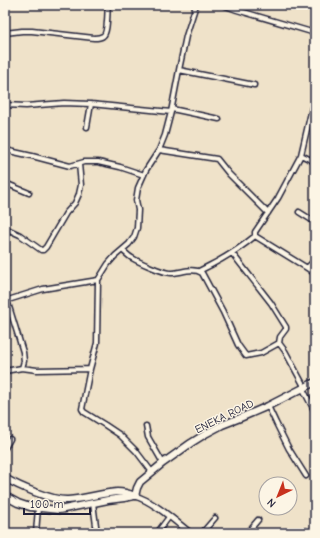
<svg xmlns="http://www.w3.org/2000/svg" width="320" height="538" font-family="'Comic Neue',sans-serif">
<style>
.lines{fill:none;stroke-linecap:round;stroke-linejoin:round}
.minor-casing{stroke:#22223b;stroke-width:7}
.tertiary-casing{stroke:#22223b;stroke-width:8}
.secondary-casing{stroke:#22223b;stroke-width:9}
.minor{stroke:#fcf5e5;stroke-width:4}
.tertiary{stroke:#fcf5e5;stroke-width:5}
.secondary{stroke:#fcf5e5;stroke-width:6}
.labels{text-anchor:middle;stroke-width:3;stroke-linejoin:round;paint-order:stroke}
.street-label{font-size:11px;fill:#22223b;stroke:#fcf5e5}
</style>
<rect width="100%" height="100%" fill="#efe2c9"/>
<filter id="ink" filterUnits="userSpaceOnUse"><feTurbulence type="fractalNoise" baseFrequency=".025" numOctaves="2"/><feDisplacementMap in="SourceGraphic" scale="8" xChannelSelector="R" yChannelSelector="G"/><feConvolveMatrix kernelMatrix="1 2 1 2 8 2 1 2 1" color-interpolation-filters="sRGB"/></filter>
<g filter="url(#ink)">
<g class="lines">
<defs>
<path id="minor" d="M223,5L237,10L315,33
M5,33L22,31H32L94,38C97,38 100,38 103,36C108,33 107,12 108,5
M179,70L254,85
M315,95L301,155L278,198L255,232V236L307,268L315,274
M5,105L26,106L64,103L91,104L171,112
M172,109L219,119
M87,127L91,104
M5,150L32,156L70,166L84,162H98L120,167L144,175
M159,150L217,159L229,174L268,213
M301,155L315,162
M5,183L29,193
M299,212L315,222
M5,228L20,235L41,250H43L46,247L66,213L75,203L79,194L81,185L79,164
M122,250C125,252 128,256 132,258C139,262 163,273 171,273C181,273 192,267 202,273L223,312L238,345L246,356L261,353L279,343
M232,253L271,303L286,327V329L280,337L279,343L285,351L305,388
M307,268L315,260
M199,271C220,261 237,251 255,236
M7,300L23,352L24,361L22,368
M5,301L43,289L98,280
M5,371L22,368L37,370L90,369
M303,389L315,412
M268,406L276,423L289,449L306,476
M146,426L148,437L163,463
M5,448L10,439
M152,472L136,451L120,435L105,425L84,412L82,409L90,369L97,343L98,280L108,264L115,256L129,244L134,237L137,228L138,210L136,200L138,188L146,170L159,150L165,135L171,112L179,70L186,36L196,5
M93,503L97,533
M5,504L8,498
M306,531L308,533
M36,533L38,508
M157,533L169,517
M202,533L215,518
M247,533L258,520"/>
<path id="tertiary" d="M135,496C153,501 175,521 190,533"/>
<path id="secondary" d="M5,478C18,486 53,501 68,500C85,499 101,493 117,492C123,492 130,494 135,496
M5,496L18,503L30,507L59,510L108,500L124,498L134,496
M135,496L137,488L140,482L163,463L191,443L207,433L222,425L240,418L268,406L315,382"/>
</defs>
<use href="#minor" class="minor-casing"/>
<use href="#tertiary" class="tertiary-casing"/>
<use href="#secondary" class="secondary-casing"/>
<use href="#minor" class="minor"/>
<use href="#tertiary" class="tertiary"/>
<use href="#secondary" class="secondary"/>
</g>
</g>
<g class="labels">
<g class="street-label">
<text transform="translate(224 416) rotate(-26)" y="4">ENEKA ROAD</text>
</g>
</g>
<rect width="320" height="538" fill="none" stroke="#fcf5e5" stroke-width="20"/>
<rect x="10" y="10" width="300" height="518" fill="none" stroke="#22223b" stroke-width="1.5" filter="url(#ink)"/>
<g transform="translate(278 496) rotate(223)"><circle r="19" fill="#fcf5e5" stroke="#a5a1a1"/>
<path d="M0-3L7 15L0 10L-7 15Z" fill="#c8321e"/>
<text y="-6" font-size="11" font-weight="bold" text-anchor="middle" fill="#22223b">N</text>
</g>
<path d="M24 508v6h66v-6" fill="none" stroke="#22223b" stroke-width="2"/>
<text x="30" y="508" font-size="12" fill="#22223b" stroke="#fcf5e5" stroke-width="3" paint-order="stroke">100 m</text>
</svg>
